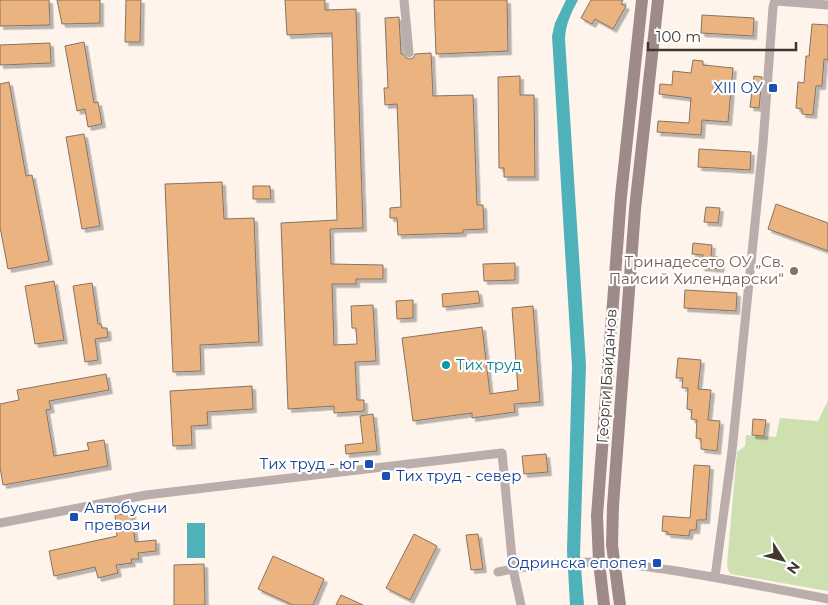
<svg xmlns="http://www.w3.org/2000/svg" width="828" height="605" font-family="Montserrat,sans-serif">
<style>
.green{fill:#cfe0b0}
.water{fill:#4fb1b9}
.building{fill:#eab380;stroke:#877360;filter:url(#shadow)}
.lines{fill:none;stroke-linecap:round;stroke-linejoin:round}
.street{stroke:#bcadad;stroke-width:9}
.secondary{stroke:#9f8a8a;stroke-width:12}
.transit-dot{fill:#1a4fb4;stroke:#fff;stroke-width:2}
.education-dot{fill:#8d6e63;stroke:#fff;stroke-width:2}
.culture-dot{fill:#0f9aa8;stroke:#fff;stroke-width:2}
.labels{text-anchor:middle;stroke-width:4.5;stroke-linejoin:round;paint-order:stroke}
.transit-label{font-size:15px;fill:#164399;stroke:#fff;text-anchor:end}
.education-label{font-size:15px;fill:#785e54;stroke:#fff;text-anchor:end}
.culture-label{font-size:15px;fill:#0d838f;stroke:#fff;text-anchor:start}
.street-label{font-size:15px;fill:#40372f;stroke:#fff}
</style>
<defs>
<filter id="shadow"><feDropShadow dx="3.5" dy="3.5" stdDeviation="0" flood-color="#0004"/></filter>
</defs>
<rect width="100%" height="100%" fill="#fef4ec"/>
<path class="green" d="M828,400V591L731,574L728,570L727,564L737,452L745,446L746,435L776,437L780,418L818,421Z"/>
<path class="water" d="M566,0H578C571,14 566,22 565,39L586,365L580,555L584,605H570L567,551L572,366L552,36L555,23Z
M187,523H205V558H187Z"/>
<path class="building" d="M0,0H49L50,25L0,26Z
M57,0H100V23L62,24Z
M126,0H141L140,42H125Z
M285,0H325V10L356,9L363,228L330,229L331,264L383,265V279H356V284H332L334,345L357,344L356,328H352L351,306L373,305L376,361L355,362L357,400H364V411L334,413V406L288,409L281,223L337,220L332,33L287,35Z
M434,0H507L508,51L436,54Z
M591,0H623L621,4L626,6L613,29L595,19L592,24L581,18Z
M702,15L754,18L753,36L701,33Z
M399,17L401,54H403L406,58L409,59L413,58L415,54L431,53L433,96L473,95L477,205H483L484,229L463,230V233L398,235L397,218H390V208L401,207L397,104L385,105L384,88H388L385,18Z
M812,24L828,25V60L824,59L822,86H816L813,115L802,114V109L796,108L798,82L804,83L806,56H809Z
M84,42L94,103L98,102L102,124L88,127L85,109L77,111L65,46Z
M50,43L51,63L0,65V45Z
M693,60L703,61V65L733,68L728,122L702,120L701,135L657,132L658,121L689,123L691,98L659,94L660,84L672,85L673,71L691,73Z
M520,76V95H534L535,177H504V168H499L498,77Z
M754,76L762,77L759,108L750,107Z
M9,82L26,176L32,175L49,261L8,269L0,227V84Z
M84,134L100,226L82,229L66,137Z
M699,149L751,152L750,170L698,167Z
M222,182L224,219L254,218L259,342L200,345L201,371L173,372L165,184Z
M253,186H270L271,199H253Z
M776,204L828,223V251L768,229Z
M706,207L720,208L718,223L704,222Z
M693,243L712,245L711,256L722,258L720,269L701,267L703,255L692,254Z
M515,263V280L484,281L483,264Z
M54,281L64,340L35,344L25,286Z
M92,283L98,324H101L102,328H107L108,337L95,339L98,360L85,362L73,286Z
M685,290L737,293L736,311L684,308Z
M478,291L480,303L443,307L442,294Z
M413,300V318L397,319L396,301Z
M533,306L540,402L514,404L515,412L472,418V413L413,421L402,338L482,327L490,394L518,390L512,308Z
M678,358L701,360L698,389L711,390L708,420L720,421L717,451L701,449V439L696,438L697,420L691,419L692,410L687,409L688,388H682L683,378H676Z
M106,374L109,390L49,401L51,409L46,410L54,456L89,450L87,443L104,440L108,466L3,485L0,467V404L19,400L17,390Z
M252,386L253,409L207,412L208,425L191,426L192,445L173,446L170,391Z
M373,414L377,451L346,454L345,445L363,443L360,416Z
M753,419L766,420L764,436L752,435Z
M546,454L548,472L524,474L522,456Z
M694,465L710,466L706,520H697L696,530H690L689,536L667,534L668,532L662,531L663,516L690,518Z
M132,513L135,542L156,540V551L138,553L139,559H131L132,563L116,565L118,573L98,578L95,567L54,576L49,551L117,536L115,515Z
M414,534L437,546L410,600L386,588Z
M478,534L483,569L471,570L466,535Z
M273,556L324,579L313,605H293L258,589Z
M204,564L205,605H174V565Z
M341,595L363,605H336Z"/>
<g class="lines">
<path class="street" d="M404,0L409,53
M0,523L146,495L502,453L513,569L521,605
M498,572C530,565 565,562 597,562C622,562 646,567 670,570C723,578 775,589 828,599
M715,577L732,451L763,144L773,7L774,3L777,1L828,5"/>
<path class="secondary" d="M604,605L599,562L597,516L621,196L642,0
M620,605L612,545L613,506L635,209L658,0"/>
</g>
<g class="transit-dot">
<rect x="768" y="83" width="10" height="10" rx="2.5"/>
<rect x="364" y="459" width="10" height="10" rx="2.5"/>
<rect x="381" y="471" width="10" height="10" rx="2.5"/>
<rect x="69" y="512" width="10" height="10" rx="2.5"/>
<rect x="652" y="558" width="10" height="10" rx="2.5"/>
</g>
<circle class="education-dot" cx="794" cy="271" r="5"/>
<circle class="culture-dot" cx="446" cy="365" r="5"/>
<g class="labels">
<g class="transit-label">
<text x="763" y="93">XIII ОУ</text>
<text x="359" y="469">Тих труд - юг</text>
<text x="396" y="481" text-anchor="start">Тих труд - север</text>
<text x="84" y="513" text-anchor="start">Автобусни<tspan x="84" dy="17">превози</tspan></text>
<text x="647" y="568">Одринска епопея</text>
</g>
<g class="education-label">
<text x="784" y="267">Тринадесето ОУ „Св.<tspan x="784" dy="17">Паисий Хилендарски“</tspan></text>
</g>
<g class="culture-label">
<text x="456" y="370">Тих труд</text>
</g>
<g class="street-label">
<text transform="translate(607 376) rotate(-86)" y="5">Георги Байданов</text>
</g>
</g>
<g transform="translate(783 560) rotate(126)" stroke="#ffffff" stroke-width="4" paint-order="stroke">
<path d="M0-4L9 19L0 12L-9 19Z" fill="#40372f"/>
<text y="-8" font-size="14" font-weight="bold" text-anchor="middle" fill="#40372f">N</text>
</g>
<path d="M648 42v8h148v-8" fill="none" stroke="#40372f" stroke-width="2.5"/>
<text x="656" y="42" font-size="15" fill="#40372f" stroke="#ffffff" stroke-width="4" paint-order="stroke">100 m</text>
</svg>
